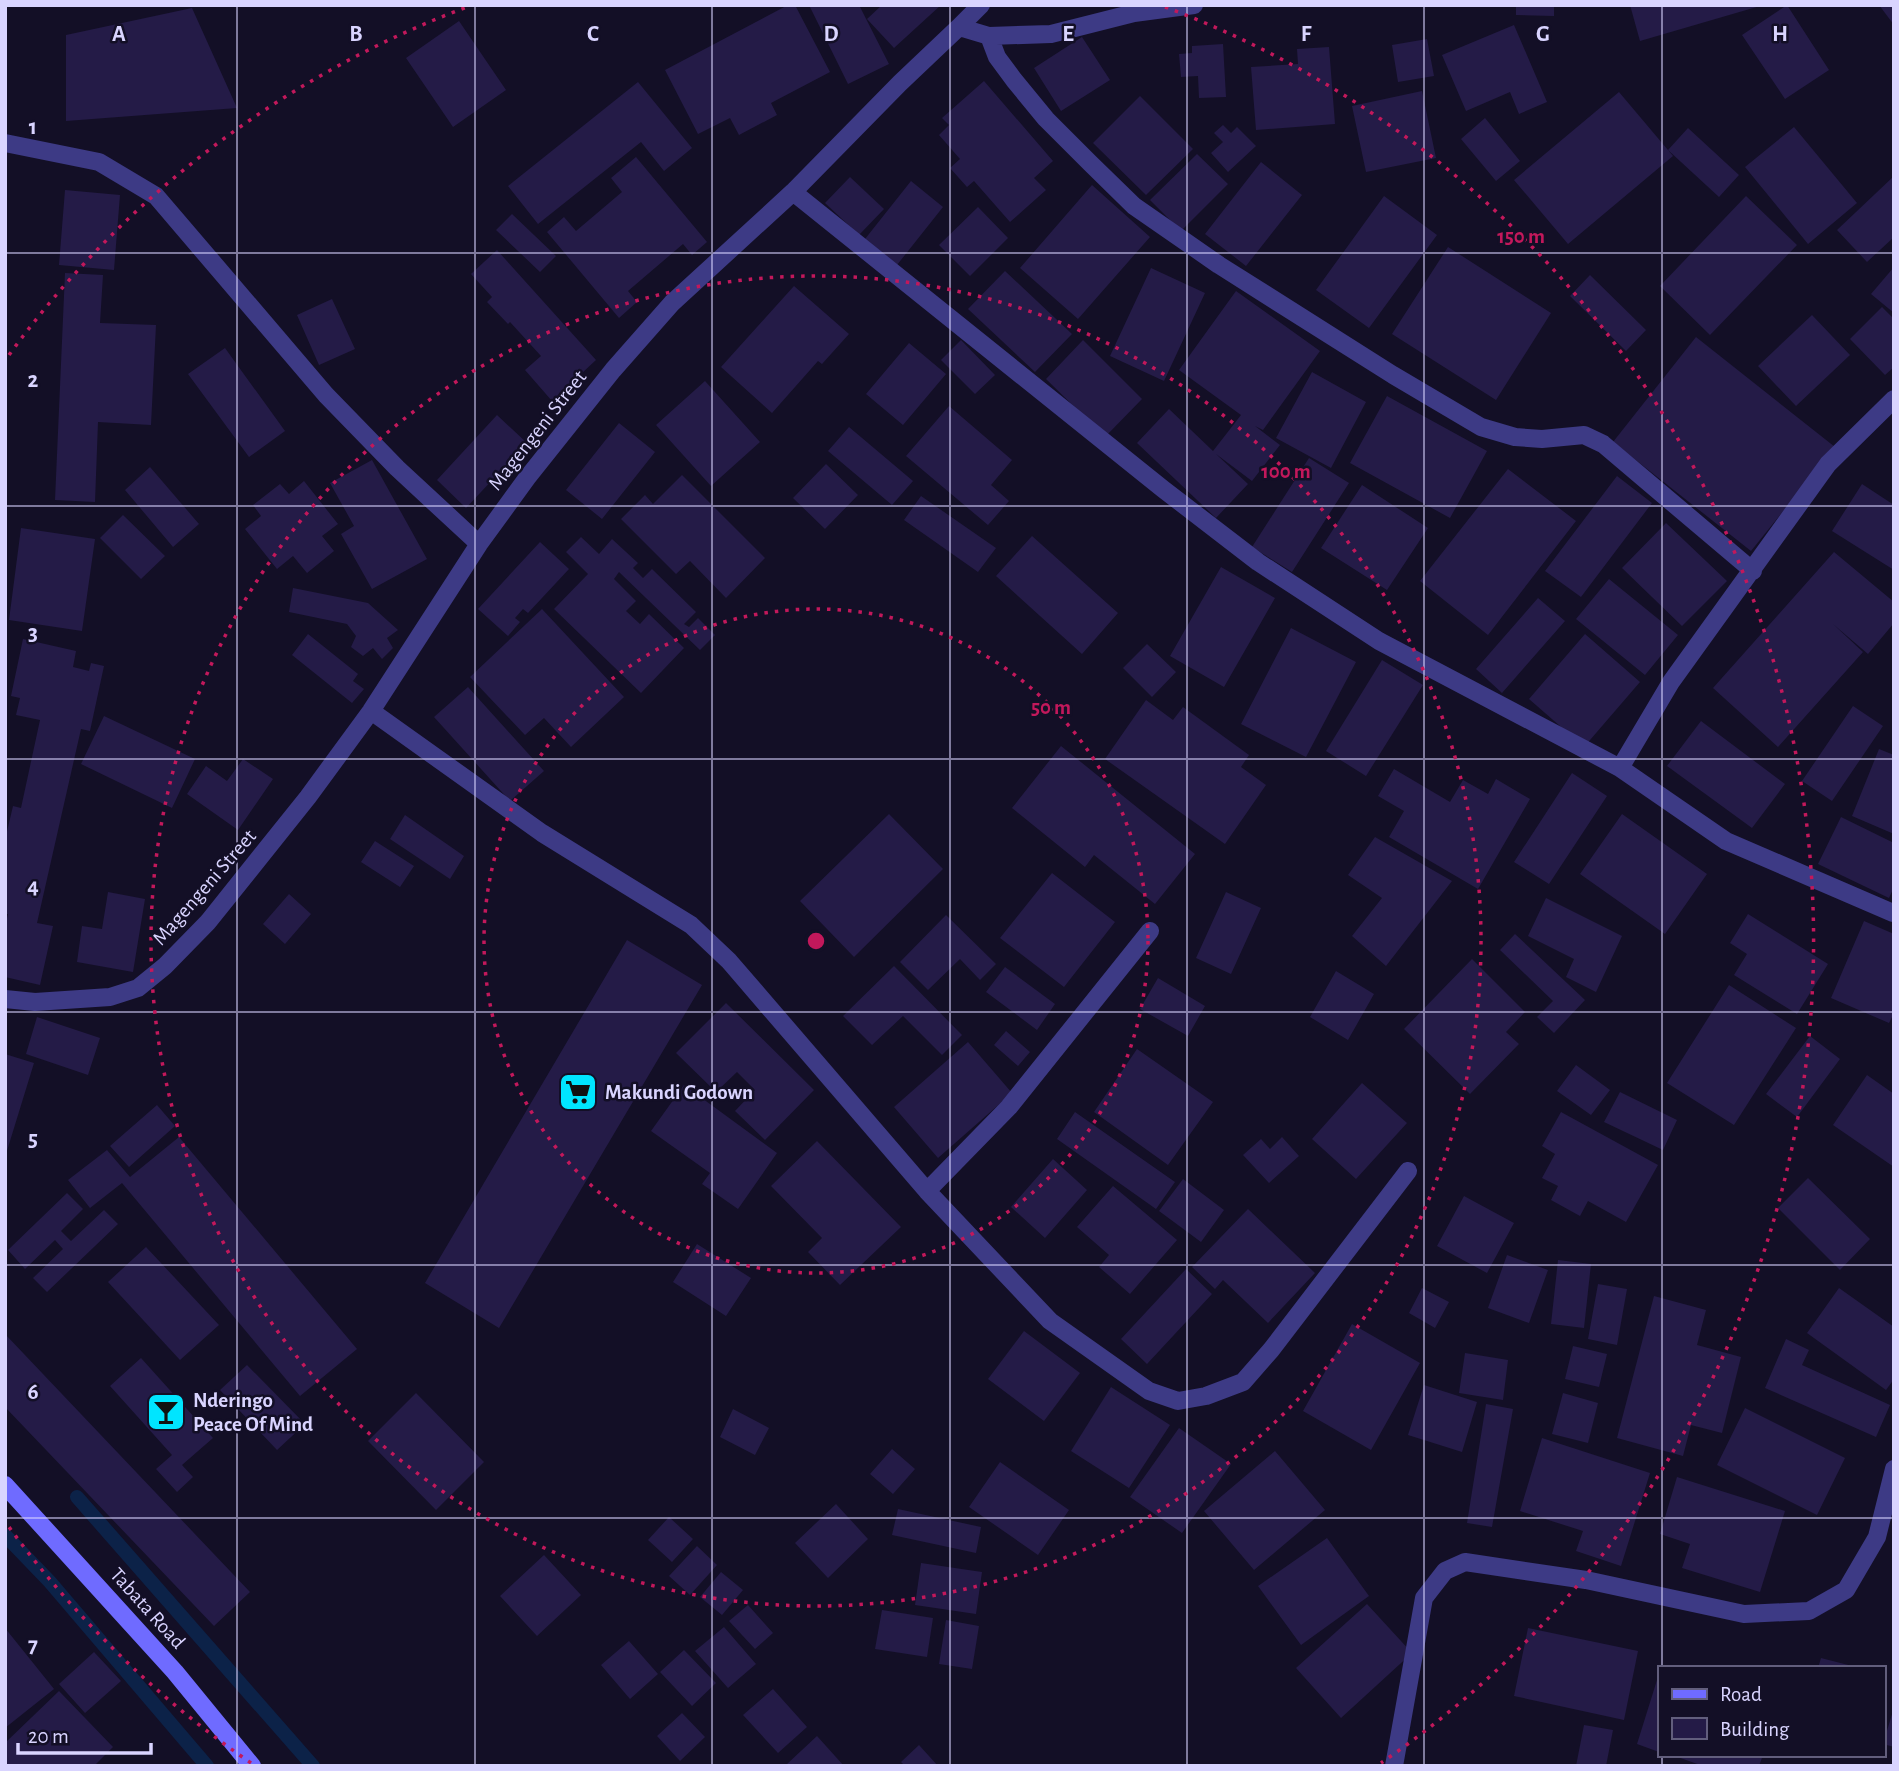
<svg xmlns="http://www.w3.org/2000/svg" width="1899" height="1771" font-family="'Alegreya Sans',sans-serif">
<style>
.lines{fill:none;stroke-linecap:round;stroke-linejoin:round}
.stream{stroke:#0c2248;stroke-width:14}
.building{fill:#241b47}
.minor{stroke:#3d3a85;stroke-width:18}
.secondary{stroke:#6f6bff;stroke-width:18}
.grid{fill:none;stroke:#d9d4ff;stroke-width:2;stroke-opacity:0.55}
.ring{fill:none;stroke:#c2185b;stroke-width:3.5;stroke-dasharray:3.5 7}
.labels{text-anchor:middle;stroke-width:5;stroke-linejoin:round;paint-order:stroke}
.street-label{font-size:21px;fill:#d9d4ff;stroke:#130f26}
.poi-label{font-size:21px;font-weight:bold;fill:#d9d4ff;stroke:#130f26;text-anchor:start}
.grid-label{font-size:23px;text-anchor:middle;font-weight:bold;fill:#d9d4ff;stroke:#130f26;stroke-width:5;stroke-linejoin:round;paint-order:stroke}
.centre{fill:#c2185b;stroke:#130f26;stroke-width:3.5}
.ring-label{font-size:21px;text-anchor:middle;font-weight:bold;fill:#c2185b;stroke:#130f26;stroke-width:5;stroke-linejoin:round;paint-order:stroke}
</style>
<rect width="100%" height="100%" fill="#130f26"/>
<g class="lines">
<path class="stream" d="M77,1497L313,1766
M5,1535L50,1582L207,1766"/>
</g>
<path class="building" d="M788,5H795L830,72L771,103L777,115L739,135L730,118L698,134L665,70Z
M809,5H859L889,64L848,84Z
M882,5H941L894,48L867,19Z
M1516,5H1554V16L1516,15Z
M1630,5H1760V6L1640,41Z
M1787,5L1829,70L1785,99L1742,35Z
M1879,5H1894V25Z
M192,8L237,108L66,121V35Z
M459,21L506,90L453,127L406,58Z
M1514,25L1547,102L1519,114L1510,92L1466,111L1442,55Z
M1082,37L1110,80L1061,111L1034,68Z
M1427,39L1434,76L1398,82L1392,45Z
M1223,44L1226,97L1199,98L1198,76L1181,77L1179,54L1192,53V46Z
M1329,47L1335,124L1256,130L1251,67L1298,64L1297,49Z
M984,81L1053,161L1034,178L1046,190L1010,222L974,181L967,187L950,168L960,159L939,135L949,125L942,118Z
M638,82L692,148L664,171L641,142L538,224L508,186Z
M1422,91L1436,158L1366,172L1352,106Z
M1619,92L1673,156L1568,244L1514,180Z
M1140,96L1193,149L1146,195L1093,143Z
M1485,118L1520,161L1496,181L1461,139Z
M1223,125L1231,133L1237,127L1256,146L1228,172L1211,153L1223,142L1214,133Z
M1794,127L1857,203L1808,244L1745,167Z
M1688,128L1739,175L1719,197L1668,150Z
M1197,154L1228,184L1181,231L1150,200Z
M636,157L707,242L692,255L683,244L628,291L637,302L619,318L547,232L564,217L576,231L622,192L611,178Z
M1261,162L1302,195L1246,266L1205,234Z
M1894,176V237L1867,262L1837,230Z
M850,177L884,209L859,235L825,203Z
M911,181L943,207L897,265L865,239Z
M1092,185L1150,237L1078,319L1020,268Z
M65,190L120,195L114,270L59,265Z
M1384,196L1437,235L1369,328L1316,290Z
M1746,196L1797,245L1710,335L1660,286Z
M978,207L1008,238L970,276L939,245Z
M512,214L556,256L540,272L496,230Z
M1448,247L1551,313L1496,400L1392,334Z
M497,250L596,360L552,401L525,370L541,356L510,322L508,324L487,302L492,297L471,274Z
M1894,267V313L1871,294Z
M1151,268L1205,293L1164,381L1110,356Z
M1005,271L1072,334L1035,372L968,309Z
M65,273L103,275L100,323L156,325L151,425L98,422L95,502L55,500Z
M1590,275L1646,330L1626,351L1570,296Z
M794,286L849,334L822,364L818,361L772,413L721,367Z
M1236,291L1320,351L1263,430L1255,426L1280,445L1252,481L1216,454L1248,484L1216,518L1137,443L1169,409L1213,451L1241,415L1179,370Z
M332,299L355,349L319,365L297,315Z
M1882,307L1894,319V367L1885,375L1850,339Z
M1812,315L1850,355L1796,406L1758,366Z
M1696,337L1835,447L1751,551L1613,442Z
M961,340L995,375L975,394L941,360Z
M1083,340L1142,399L1105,437L1046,379Z
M909,343L946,374L903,425L866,394Z
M225,348L285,431L249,457L188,374Z
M1312,372L1366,402L1331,468L1276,438Z
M705,381L760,442L711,486L656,425Z
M1387,396L1487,451L1450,518L1350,463Z
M949,406L1012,460L991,485L1009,501L988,525L906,456Z
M497,415L527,443L466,508L437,480Z
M619,423L655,452L602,519L566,490Z
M849,427L913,481L892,505L828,451Z
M1309,458L1349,483L1292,572L1252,547Z
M372,460L427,559L372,589L341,534L354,526L330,483Z
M826,464L858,495L825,529L793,498Z
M150,467L199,524L173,547L125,490Z
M1508,469L1576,521L1488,635L1420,581Z
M682,475L765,558L726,598L690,561L676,574L621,519L645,495L653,504Z
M1617,476L1652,503L1581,597L1545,571Z
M304,481L338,524L322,536L334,551L307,573L293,556L277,569L245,529L261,516L253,505L280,484L289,494Z
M1862,484L1894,505V570L1832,531Z
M1362,485L1428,528L1387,590L1321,548Z
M921,496L996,548L978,572L904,520Z
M123,515L165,556L141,579L100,538Z
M1666,523L1727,581L1682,626L1622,568Z
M21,528L95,539L82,631L9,620Z
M1032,536L1118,613L1082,654L996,576Z
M581,537L599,554L612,539L638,563L633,568L643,578L652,569L696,612L684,624L689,627L698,618L715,635L700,650L619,572L614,579L636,601L626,611L640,624L649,614L684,648L641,693L554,609L588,574L566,552Z
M540,542L569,569L528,613L523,609L515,618L520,622L508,636L478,609Z
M1834,552L1894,602V623L1868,654L1833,624L1863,652L1778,747L1713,688Z
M1221,567L1275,598L1224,687L1170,656Z
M1609,579L1678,635L1645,675L1576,619Z
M293,588L368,603L398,630L387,638L393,648L382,659L373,648L363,656L351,647L356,636L347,624L289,612Z
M1538,598L1565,621L1502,693L1476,669Z
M542,609L624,697L571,747L544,718L525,735L470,677Z
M1291,628L1356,662L1306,757L1241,724Z
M308,634L358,674L353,681L364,689L352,703L292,655Z
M1585,634L1640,682L1584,747L1529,699Z
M23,639L76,651L73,667L89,671L91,663L104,666L90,731L81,729L37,923L53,926L40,985L5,977V927L8,914H5V840L13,806L21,808L40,720L16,715L20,698L11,696Z
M1147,644L1176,672L1152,697L1123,668Z
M1382,660L1423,685L1366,776L1326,751Z
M468,687L544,771L510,801L434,717Z
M1146,700L1173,720L1183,707L1249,755L1241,767L1266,785L1225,844L1105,759Z
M1853,706L1883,726L1832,801L1802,781Z
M104,716L195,759L172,808L81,764Z
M1701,721L1785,784L1752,828L1667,766Z
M1061,746L1195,854L1155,904L1094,855L1085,867L1012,808Z
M1879,749L1894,755V834L1852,816Z
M243,759L273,779L238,830L187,794L206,766L227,781Z
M1394,769L1450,802L1463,780L1488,794L1496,779L1530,799L1478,889L1389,837L1404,811L1378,796Z
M1572,773L1607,796L1549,884L1514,862Z
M889,814L943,869L854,957L800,901Z
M1622,814L1707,874L1665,934L1580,874Z
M405,815L464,856L450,879L390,839Z
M1841,817L1894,843V887L1889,898L1818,864Z
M1375,837L1452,881L1386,966L1352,936L1382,898L1348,875Z
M375,841L414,866L400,887L361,862Z
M1052,873L1115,922L1064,987L1000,938Z
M108,892L145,899L133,972L77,962L82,926L102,929Z
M1226,892L1261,908L1231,974L1196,958Z
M289,894L311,914L285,944L263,924Z
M1546,898L1622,936L1596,992L1566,977L1574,959L1528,936Z
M1748,914L1828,964L1797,1014L1734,975L1747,954L1730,943Z
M946,915L996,964L980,980L960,959L928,990L900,962Z
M1864,921L1894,934V1013L1889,1023L1831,998Z
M1515,934L1585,1000L1554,1033L1537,1017L1553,1001L1500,950Z
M627,940L702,985L499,1328L425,1283Z
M1472,959L1525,1012L1506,1032L1519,1044L1470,1094L1404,1029Z
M894,966L962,1035L942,1055L903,1016L872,1045L843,1016Z
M1005,967L1055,1004L1037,1030L986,992Z
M1336,971L1374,994L1348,1040L1310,1017Z
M1158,978L1205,1006L1188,1036L1140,1009Z
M1729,985L1796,1028L1734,1125L1667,1083Z
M726,1003L814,1090L765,1140L735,1111L755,1090L737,1072L716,1092L676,1053Z
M37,1017L100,1038L88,1075L26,1054Z
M1006,1031L1030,1052L1018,1066L994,1045Z
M1810,1036L1840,1059L1797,1117L1766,1094Z
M968,1042L1012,1093L938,1158L894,1107Z
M1137,1049L1213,1102L1168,1165L1094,1112Z
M5,1054L34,1063L6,1154H5Z
M1576,1065L1610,1090L1591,1115L1557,1091Z
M1867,1075L1894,1094V1167L1833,1125Z
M1362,1083L1407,1123L1356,1179L1312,1139Z
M684,1085L777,1153L738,1209L702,1184L710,1173L651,1131Z
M1620,1092L1677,1120L1663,1150L1604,1122Z
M157,1105L175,1126L129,1167L110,1146Z
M1075,1112L1175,1182L1156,1209L1057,1139Z
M1561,1112L1658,1165L1626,1222L1588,1201L1580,1216L1551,1200L1558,1186L1542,1178L1555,1154L1542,1146Z
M179,1137L357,1349L300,1396L122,1183L90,1208L68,1180L107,1150L130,1177Z
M1282,1137L1299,1156L1269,1183L1243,1155L1261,1139L1270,1149Z
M817,1141L901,1227L840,1285L808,1252L822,1238L771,1186Z
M1053,1159L1087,1190L1045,1238L1011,1207Z
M1808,1178L1870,1239L1840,1270L1778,1208Z
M1183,1179L1224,1210L1201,1242L1159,1211Z
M1113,1186L1177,1240L1130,1294L1099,1267L1109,1255L1077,1227Z
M67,1193L83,1209L61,1231L71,1241L104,1210L118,1224L47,1292L33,1278L63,1249L55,1240L25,1269L8,1250Z
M1464,1196L1514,1223L1487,1273L1437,1246Z
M1248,1209L1315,1273L1268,1323L1223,1280L1215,1289L1192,1267Z
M697,1244L751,1278L726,1316L673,1282Z
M146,1247L219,1325L180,1360L108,1282Z
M1507,1255L1548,1270L1529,1323L1488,1308Z
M1558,1260L1591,1264L1584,1328L1551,1324Z
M1186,1269L1212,1294L1147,1364L1121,1339Z
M1598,1284L1627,1289L1617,1345L1588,1339Z
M1422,1288L1449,1302L1435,1328L1409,1313Z
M1839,1288L1894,1327V1379L1886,1390L1807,1333Z
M1654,1296L1706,1310L1697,1345L1741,1357L1722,1433L1691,1425L1683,1456L1617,1438Z
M1352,1324L1420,1363L1371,1450L1303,1411Z
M1024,1331L1080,1373L1044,1421L988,1379Z
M5,1334L250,1592L214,1626L5,1407Z
M1786,1339L1809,1350L1802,1365L1890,1405L1876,1437L1765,1388Z
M1573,1346L1607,1354L1599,1387L1565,1379Z
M1465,1353L1508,1360L1503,1400L1459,1393Z
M141,1358L213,1438L182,1465L193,1477L177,1492L156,1469L172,1455L110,1386Z
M247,1365L305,1424L277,1450L220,1390Z
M1424,1385L1477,1402L1462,1452L1408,1435Z
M1111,1387L1170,1425L1129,1488L1071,1451Z
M416,1393L484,1462L436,1510L368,1441Z
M1563,1393L1598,1403L1588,1443L1552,1434Z
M1486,1404L1513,1409L1492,1527L1467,1523Z
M1745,1408L1845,1458L1817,1515L1717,1465Z
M733,1409L769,1428L755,1455L720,1437Z
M1179,1428L1231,1464L1182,1533L1130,1497Z
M1542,1438L1650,1473L1621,1566L1576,1551L1583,1531L1520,1511Z
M892,1449L915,1469L893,1494L870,1474Z
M1275,1451L1325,1510L1254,1570L1204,1511Z
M1000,1462L1069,1510L1038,1555L969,1507Z
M1677,1477L1785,1511L1760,1592L1682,1568L1690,1544L1660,1534Z
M836,1504L868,1539L828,1578L795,1543Z
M898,1509L981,1527L976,1553L892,1535Z
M669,1517L693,1539L672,1562L648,1540Z
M1327,1538L1369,1596L1301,1645L1258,1586Z
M697,1546L717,1565L690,1595L669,1576Z
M544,1555L581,1595L537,1636L500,1596Z
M921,1563L982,1572L976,1614L915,1605Z
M721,1572L743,1590L722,1615L700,1597Z
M1367,1604L1412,1653L1341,1718L1296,1668Z
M748,1605L773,1633L755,1649L729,1621Z
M882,1610L933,1618L927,1657L875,1649Z
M946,1620L979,1626L972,1669L939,1664Z
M724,1627L756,1664L728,1688L695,1651Z
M5,1628L54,1689L5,1728Z
M1528,1628L1638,1651L1624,1720L1514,1696Z
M629,1641L658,1674L630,1699L601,1665Z
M684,1650L716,1683L692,1706L660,1672Z
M94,1652L121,1681L85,1713L59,1684Z
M1821,1658L1856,1667V1668H1818Z
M1657,1680L1659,1681V1752L1637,1744Z
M773,1689L807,1727L778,1753L743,1715Z
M59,1691L113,1747L94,1766H5V1743Z
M1893,1711H1894V1747L1883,1744Z
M682,1713L705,1737L680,1761L657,1736Z
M1584,1725L1613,1730L1606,1766H1576Z
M817,1736L844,1766H789L787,1764Z
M919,1745L938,1766H905L901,1762Z
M1672,1755H1763L1759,1766H1703Z"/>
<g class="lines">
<path class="minor" d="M959,27L981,5
M989,36L997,57L1014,80L1046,119L1090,163L1134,206L1219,265L1393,375L1481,427L1515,437L1542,439L1584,435L1603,444L1753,571
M5,143L99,162L156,196L326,395L397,468L479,544
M793,192L1163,489L1258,562L1379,641L1620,768L1726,841L1893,913
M371,711L542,833L691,925L729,961L927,1191L1050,1321L1149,1391L1178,1401L1206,1396L1243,1382L1271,1350L1408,1171
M1620,768L1671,682L1828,464L1894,399
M5,999L35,1002L110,997L138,988L165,966L208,922L308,797L371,711L479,544L527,478L613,370L672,303L793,192L900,83L959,27L989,36L1051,34L1134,13L1194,5
M927,1191L1009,1107L1150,931
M1394,1766L1424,1598L1445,1571L1465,1562L1586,1580L1744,1614L1809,1611L1846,1590L1877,1537L1894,1469"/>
<path class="secondary" d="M5,1485L175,1672L252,1766"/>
</g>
<path class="grid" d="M237,5V1766M475,5V1766M712,5V1766M950,5V1766M1187,5V1766M1424,5V1766M1662,5V1668M5,253H1894M5,506H1894M5,759H1894M5,1012H1894M5,1265H1894M5,1518H1894M1662,1755V1766"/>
<g class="ring">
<circle cx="816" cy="941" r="332"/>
<circle cx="816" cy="941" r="665"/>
<path d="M251 1763A997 997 0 0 1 9 1527M9 355A997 997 0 0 1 467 7M1165 7A997 997 0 0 1 1381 1763"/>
</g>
<defs>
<symbol id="supermarket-square" viewBox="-11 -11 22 22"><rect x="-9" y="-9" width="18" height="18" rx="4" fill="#00e5ff" stroke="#130f26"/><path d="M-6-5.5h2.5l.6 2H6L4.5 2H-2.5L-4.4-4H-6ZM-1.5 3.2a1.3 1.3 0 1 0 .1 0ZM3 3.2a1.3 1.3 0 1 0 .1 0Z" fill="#111"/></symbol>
<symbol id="bar-square" viewBox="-11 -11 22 22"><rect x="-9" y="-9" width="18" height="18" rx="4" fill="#00e5ff" stroke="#130f26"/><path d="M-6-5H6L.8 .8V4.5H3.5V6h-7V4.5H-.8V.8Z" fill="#111"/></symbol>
</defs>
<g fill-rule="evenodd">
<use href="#supermarket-square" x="556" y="1070" width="44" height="44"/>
<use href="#bar-square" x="144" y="1390" width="44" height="44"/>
</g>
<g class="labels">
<g class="street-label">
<text transform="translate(537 430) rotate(-52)" y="7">Magengeni Street</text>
<text transform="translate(204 887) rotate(-49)" y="7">Magengeni Street</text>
<text transform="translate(148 1608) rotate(48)" y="7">Tabata Road</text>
</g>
<g class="poi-label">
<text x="605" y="1099">Makundi Godown</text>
<text x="193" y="1407">Nderingo<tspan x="193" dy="24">Peace Of Mind</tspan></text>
</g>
</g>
<g class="grid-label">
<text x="119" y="41">A</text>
<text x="356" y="41">B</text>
<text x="593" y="41">C</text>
<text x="831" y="41">D</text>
<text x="1068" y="41">E</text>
<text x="1306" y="41">F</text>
<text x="1543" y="41">G</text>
<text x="1780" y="41">H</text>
<text x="33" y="134">1</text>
<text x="33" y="387">2</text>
<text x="33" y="640">3</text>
<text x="33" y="893">4</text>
<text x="33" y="1146">5</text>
<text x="33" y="1399">6</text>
<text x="33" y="1652">7</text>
</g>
<circle cx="816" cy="941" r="10" class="centre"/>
<g class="ring-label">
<text x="1521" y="243">150 m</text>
<text x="1286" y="478">100 m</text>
<text x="1051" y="714">50 m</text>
</g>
<rect width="1899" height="1771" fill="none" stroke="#d9d4ff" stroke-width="14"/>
<rect x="1658" y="1666" width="228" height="91" fill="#130f26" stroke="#625e7d" stroke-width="2"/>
<rect x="1672" y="1689" width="35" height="10" fill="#6f6bff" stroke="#625e7d" stroke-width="2"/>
<text x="1720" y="1701" font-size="21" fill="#d9d4ff">Road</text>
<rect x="1672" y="1718" width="35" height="21" fill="#241b47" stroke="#625e7d" stroke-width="2"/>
<text x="1720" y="1736" font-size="21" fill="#d9d4ff">Building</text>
<path d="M18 1743v10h133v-10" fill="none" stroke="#d9d4ff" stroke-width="3.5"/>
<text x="28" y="1743" font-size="21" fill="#d9d4ff" stroke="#130f26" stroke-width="5" paint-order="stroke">20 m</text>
</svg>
